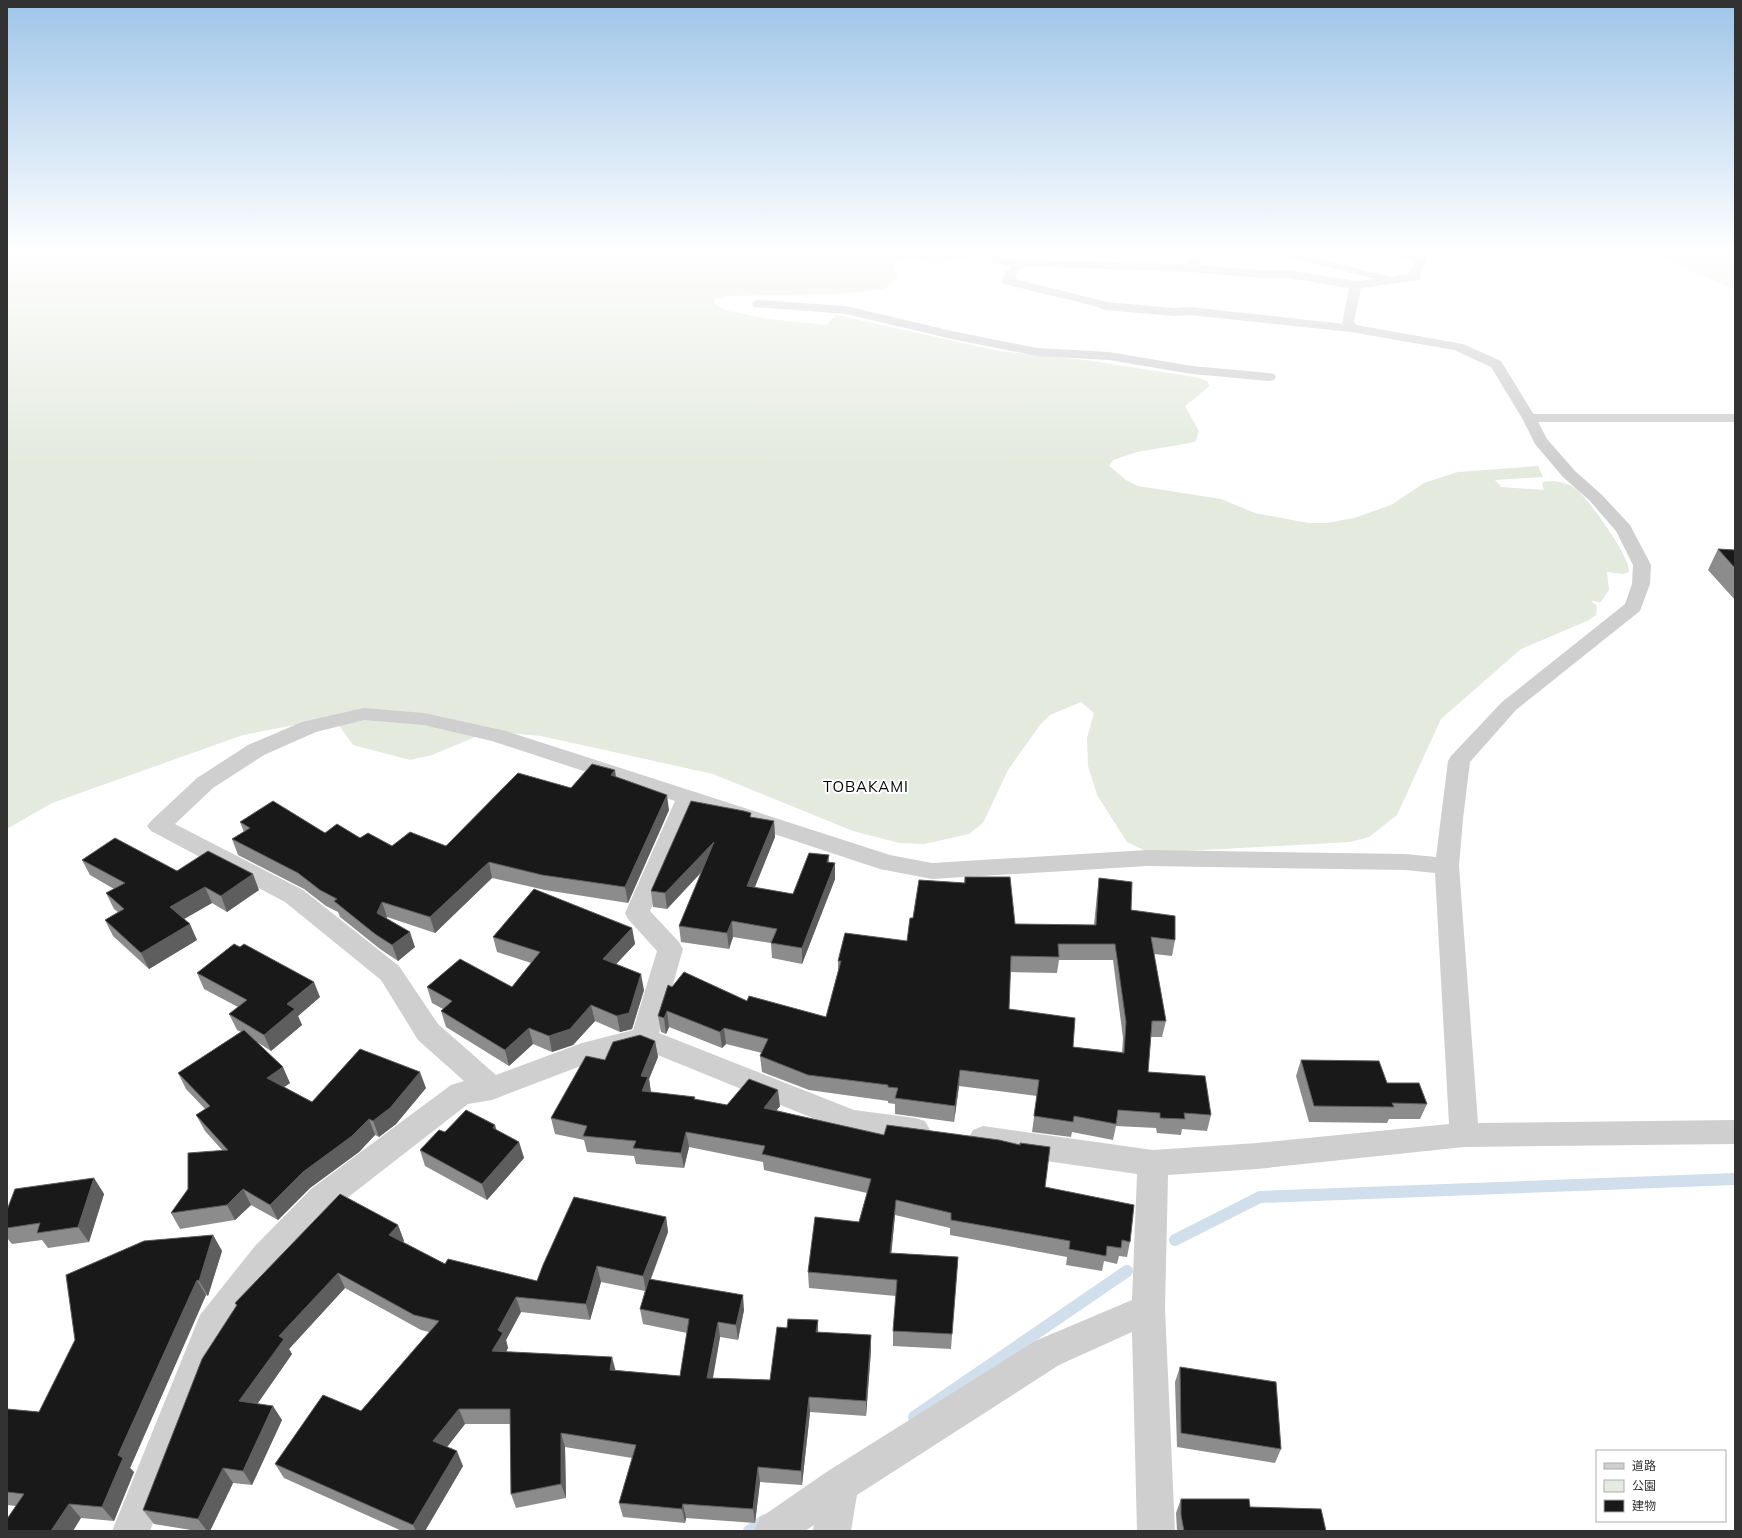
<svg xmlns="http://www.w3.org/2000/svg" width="1742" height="1538" font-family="Mulish,'Noto Sans JP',sans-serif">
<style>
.green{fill:#e4eade}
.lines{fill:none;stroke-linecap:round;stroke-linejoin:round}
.stream{stroke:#d0dfeb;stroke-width:12}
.minor{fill:#cfcfcf;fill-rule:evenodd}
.tertiary{fill:#cfcfcf;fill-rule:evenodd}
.wall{fill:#8c8c8c;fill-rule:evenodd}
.shaded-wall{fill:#5e5e5e}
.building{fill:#191919;stroke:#5e5e5e;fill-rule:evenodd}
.labels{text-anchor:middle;stroke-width:4;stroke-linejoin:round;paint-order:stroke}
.neighbourhood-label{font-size:15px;letter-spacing:1px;fill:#000;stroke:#fff}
</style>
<rect width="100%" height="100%" fill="#fff"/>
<path class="green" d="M7,251H971L972,258L942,262L908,260L897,261L894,269L898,277L885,289L839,294L726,296L715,298L714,303L725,310L767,319L827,325L836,315L999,351L1085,360L1195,377L1207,381L1210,386L1185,406L1199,431L1195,442L1137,452L1113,460L1109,466L1126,480L1138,486L1221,499L1255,513L1308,523H1326L1354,518L1391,505L1424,483L1458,472L1538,466L1543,477L1495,480L1501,487L1544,490L1542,484L1543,482C1555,480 1566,482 1576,489C1588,498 1631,558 1629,572L1624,574L1607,572L1609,590L1601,602L1591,601L1597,606L1596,615L1587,621L1521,649L1441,719L1397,815L1369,837L1350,842L1150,853L1127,842L1097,795L1088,766L1087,738L1094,713L1081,702L1050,715L1040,725L1008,770L983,823L969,834L924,844L899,843L853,831L713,774L541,736L498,732L475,737L432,755L410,760L353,745L338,724L294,725L243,735L52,803L7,829Z
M1643,251H1735V290L1706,277L1694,273L1679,263L1653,257Z"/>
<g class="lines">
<path class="stream" d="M1175,1240L1260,1197L1735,1179
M914,1417L1127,1271
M749,1531L765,1520"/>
<path class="minor" d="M983,251H995L1001,258L1022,260L1187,264L1191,257L1198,251H1209L1200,261L1198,265L1261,270H1289L1356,281L1375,279L1273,253L1271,251H1290L1391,277L1408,274L1415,262L1388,253L1387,251H1403L1426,258L1428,260L1420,273L1421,277L1419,280L1361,288L1354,322L1356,325L1463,344L1501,361L1536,418L1547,439L1575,471L1602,495L1630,525L1651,565L1650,584L1640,611L1516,710L1470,762L1463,819L1459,866L1478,1123L1735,1120V1144L1464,1147L1257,1169L1168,1175L1165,1309L1175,1531H1137L1132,1332L1059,1365L857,1495L851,1531H813L814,1525L805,1531H754L760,1518L828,1471L1035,1341L1132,1300L1137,1174L983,1152L973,1148L968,1139L973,1130L983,1126L1153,1150L1257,1143L1449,1124L1435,873L1405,870L1147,866L932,879L880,869L695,808L650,911L679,942L683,949L659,1033L854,1110L915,1118L925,1121L930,1130L925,1139L915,1142L852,1134L643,1049L586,1064L492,1100L468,1104L333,1209L277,1266L225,1336L150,1531H112L200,1315L255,1246L311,1189L451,1085L464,1081L418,1040L381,980L285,902L151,831L147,826L151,821L197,778L248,745L302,722L364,708L424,713L506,731L890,855L932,863L1147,850L1405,854L1436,857L1448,761L1451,756L1502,702L1625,604L1632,584L1633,565L1616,531L1590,501L1563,477L1535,444L1522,418L1491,367L1454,350L1351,332L1190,315L1174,316L1105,310L1091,305L1004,284L1002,281L1006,271L1012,266L994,263ZM1025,266L1191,272L1261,278H1289L1349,288L1342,324L1335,323L1190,307L1174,308L1107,302L1015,279L1017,273ZM364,720L424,725L492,741L675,801L625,913L628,919L657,951L633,1030L582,1043L496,1075L438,1024L399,966L303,890L175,824L213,788L264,755L316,732Z
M758,300L846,306L952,331L1037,348L1109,352L1192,366L1269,373L1274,374L1276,377L1274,380L1269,381L1192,374L1109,360L1037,356L952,339L846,314L754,307L752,304L754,301Z"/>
<path class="tertiary" d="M1529,414H1735V422H1529L1524,421L1522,418L1524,415Z"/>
</g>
<path class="wall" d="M1718,549L1735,550V600L1708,570Z
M616,777L669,810L628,903L545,890L492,878L435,933L387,917L386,919L415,947L398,961L380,949L340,917L338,912L326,906L304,889L238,855L232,839L244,832L240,822L325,833L360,838L392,846H446L571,788Z
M752,817L774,821L775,837L754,888L793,894L829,855V863L835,879L802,964L772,958L771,943L733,937L729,949L681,942L679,926L701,873L667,909L653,907L651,891Z
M82,860L177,871L259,890L227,912L212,903L184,919L197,940L149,969L113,936L105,920L118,912L114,909L106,893L114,889L90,875Z
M965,877L1015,924L1094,925L1097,894L1099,878L1131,910L1175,940L1172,956L1154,954L1166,1021L1162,1037H1151L1148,1072L1211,1115L1207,1131L1182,1129L1181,1135L1157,1133L1156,1128L1116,1126L1113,1140L1072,1132L1071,1137L1032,1132L1037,1096L959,1086L954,1122L895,1114V1104L888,1103V1101L809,1090L762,1072L760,1056L762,1053L726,1044L722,1048L669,1027L666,1034L661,1032L658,1016L672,987L826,1017L838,971V961L907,941L913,918L964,883ZM1059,960H1113L1123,1038L1122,1052L1073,1047L1009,1009L1010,972L1057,973Z
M632,928L635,944L616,964L644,990L632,1029L620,1032L595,1021L573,1045L552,1052L533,1044L509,1066L446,1027L441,1011L443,1009L432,1003L427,987H512L531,963L497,952L493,937Z
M197,973L320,997L298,1016L302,1025L271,1051L257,1042L290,1083L284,1087L312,1102L426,1088L396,1124L379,1137L375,1135L359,1152L310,1188L278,1220L251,1205L235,1220L180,1229L171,1213L222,1150L205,1131L196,1115L205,1109L186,1089L178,1073L241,1032L237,1030L229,1014L238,1007L204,989Z
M655,1041L658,1057L649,1079L651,1092L695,1099L727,1105L780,1106L776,1110L1045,1187L1130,1242L1127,1257L1119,1256L1117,1264L1104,1261L1102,1271L1066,1265L1067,1257L950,1235V1228L895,1215L891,1253L958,1257L951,1349L893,1346V1331L896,1296L809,1288L808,1272L859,1222L867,1193L764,1170L763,1162L689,1147L684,1168L636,1164L634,1156L587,1152L584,1140L555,1134L551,1118L605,1060Z
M1301,1060L1387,1083L1427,1104L1420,1119H1389L1387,1123L1309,1122L1296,1076Z
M497,1130L519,1142L524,1158L487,1200L425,1166L420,1150L445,1132Z
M94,1178L104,1194L89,1242L48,1248L42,1240L12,1244L7,1238V1210Z
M666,1217L668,1232L651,1279L744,1310L738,1340L720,1337L713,1378L770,1380L787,1328L818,1320V1332L871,1350L866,1416L810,1412L802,1485L760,1482L755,1523L686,1518L685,1523L623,1517L619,1503L632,1458L565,1447L566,1498L516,1508L511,1494L510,1424H465L447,1447L463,1466L425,1531H402L284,1478L275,1464L361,1411L429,1332L421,1330L345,1288L289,1349L292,1354L257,1404L282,1420L252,1485L233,1483L210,1531H197L154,1524L143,1510L236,1306L235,1303L398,1225L404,1241L403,1242L445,1264L537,1281ZM601,1282L645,1291L640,1309L643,1324L687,1333L680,1376L615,1370L506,1352L508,1348L506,1340L521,1312L590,1320Z
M213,1235L222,1251L208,1296L206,1295L130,1468L134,1472L114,1521L81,1518L16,1506L7,1505V1409L39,1412L75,1340Z
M1180,1367L1281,1449L1275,1463L1177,1447L1175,1382Z
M1181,1499L1250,1507L1326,1531H1177L1176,1513Z"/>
<path class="shaded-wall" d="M615,770L617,785L611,775Z
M667,795L669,810L628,903L625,887Z
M774,821L775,837L749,902L747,886Z
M714,842L715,857L667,909L665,893Z
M489,862L492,878L435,933L430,917Z
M835,863V879L802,964V948Z
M253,874L259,890L227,912L221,896Z
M205,887L212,903L177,923L170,907Z
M382,902L387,917L382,929L377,913Z
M732,921L733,937L729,949L727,933Z
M190,924L197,940L149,969L141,953Z
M632,928L635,944L606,975L603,959Z
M410,932L415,947L398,961L392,945Z
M641,974L644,990L632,1029L620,1032L617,1016Z
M314,982L320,997L298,1016L302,1025L271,1051L264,1035L287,1004Z
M591,1005L595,1021L573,1045L552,1052L549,1036Z
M667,1011L669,1027L666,1034L664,1018Z
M529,1028L533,1044L509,1066L505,1050Z
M724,1028L726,1044L722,1048L720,1032Z
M655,1041L658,1057L649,1079L651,1093L642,1091L641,1076Z
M283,1067L290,1083L274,1094L267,1078Z
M960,1070L959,1086L954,1122L955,1106Z
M420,1072L426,1088L396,1124L379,1137L373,1121Z
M778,1090L780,1106L766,1124L764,1108Z
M369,1119L375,1135L359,1152L310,1188L278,1220L270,1205L303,1172Z
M495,1125L500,1141L493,1128Z
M686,1132L689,1147L684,1168L681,1153Z
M519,1142L524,1158L487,1200L482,1184Z
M94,1178L104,1194L89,1242L78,1227Z
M243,1189L251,1205L235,1220L227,1205Z
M896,1200L895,1215L890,1268V1253Z
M666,1217L668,1232L646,1291L643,1276Z
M398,1225L404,1241L396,1250L389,1235Z
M213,1235L222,1251L208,1296L199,1281Z
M597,1266L601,1282L590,1320L586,1304Z
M338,1273L345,1288L289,1349L292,1354L249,1416L239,1401L279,1336Z
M197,1280L206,1295L130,1468L134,1472L114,1521L102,1507L118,1455Z
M743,1295L744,1310L738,1340L736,1325Z
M516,1297L521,1312L506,1340L508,1348L498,1366L492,1351L498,1330Z
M818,1320V1336L816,1332Z
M718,1322L720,1337L710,1393L707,1378Z
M871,1335V1350L866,1416V1401Z
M612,1357L616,1372L610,1370Z
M809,1397L810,1412L802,1485L801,1471Z
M273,1406L282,1420L252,1485L243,1471Z
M459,1409L465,1424L440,1456L433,1441Z
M561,1433L565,1447L566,1498L561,1484Z
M457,1451L463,1466L425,1531H416L413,1525Z
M758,1467L760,1482L755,1523L753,1509Z
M223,1468L233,1483L210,1531H207L198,1519Z
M69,1504L81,1518L73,1531H51Z
M683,1504L686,1518L685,1523L682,1509Z"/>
<path class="building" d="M1718,549L1735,550V568Z
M592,764L615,770L611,775L667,795L625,887L542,875L489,862L430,917L382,902L377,913L410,932L392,945L375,934L334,901L337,899L320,890L298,873L232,839L250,828L240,822L273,801L325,833L337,824L360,838L368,833L392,846L410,832L446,846L518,773L571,788Z
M691,801L744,811L751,813L750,817L774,821L747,886L793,894L809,853L829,855L827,862L835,863L802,948L771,943L777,929L732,921L727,933L679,926L714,842L665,893L651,891Z
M115,838L177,871L208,851L253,874L221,896L205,887L170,907L190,924L141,953L105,920L124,909L106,893L125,883L82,860Z
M965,877H1010L1015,924L1096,925L1099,878L1132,882L1131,910L1175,916V940L1151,937L1166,1021H1152L1148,1072L1205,1076L1211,1115L1184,1113L1185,1119L1160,1118V1113L1118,1110L1116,1124L1074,1116L1073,1122L1034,1116L1039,1080L960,1070L955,1106L895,1098L898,1088L888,1087V1085L808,1075L760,1056L768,1039L724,1028L720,1032L667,1011L664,1018L658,1016L668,985L672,987L684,972L747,1001L749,996L826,1017L841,961H838L845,933L907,941L910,918H913L919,880L965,883ZM1058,944H1115L1126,1022L1124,1053L1073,1047L1075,1018L1009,1009L1011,956L1059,957Z
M534,889L632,928L603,959L641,974L629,1013L617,1016L591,1005L570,1029L549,1036L529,1028L505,1050L441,1011L452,1001L427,987L460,959L512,987L540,952L493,937Z
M234,944L240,947L244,944L314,982L287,1004L295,1009L264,1035L229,1014L247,1000L197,973Z
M244,1030L283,1067L267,1078L312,1102L360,1049L420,1072L390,1108L373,1121L369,1119L352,1136L303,1172L270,1205L243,1189L227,1205L171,1213L188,1189V1153L228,1150L196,1115L210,1106L178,1073Z
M640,1035L655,1041L641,1076L648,1077L642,1091L695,1097L694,1099L727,1105L749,1079L778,1090L764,1108L884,1135L887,1125L999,1140L1020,1145V1143L1050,1147L1045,1187L1134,1205L1130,1242L1122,1240L1121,1248L1107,1246L1106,1256L1069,1249L1070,1241L951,1220V1213L896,1200L890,1253L958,1257L952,1334L893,1331L897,1280L808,1272L815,1217L859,1222L871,1179L762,1154L765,1146L686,1132L681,1153L633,1148L636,1141L583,1136L587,1126L551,1118L586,1056L605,1060L613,1042Z
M1301,1060L1379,1061L1387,1083H1419L1427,1104L1392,1103L1394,1107L1314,1106Z
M466,1110L495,1125L493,1128L519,1142L482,1184L420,1150L439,1130L445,1132Z
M94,1178L78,1227L37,1233L40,1223L7,1228V1210L15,1189Z
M340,1194L398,1225L389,1235L445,1264L448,1259L537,1281L543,1265L574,1197L666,1217L643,1276L597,1266L586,1304L516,1297L498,1330L503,1333L492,1351L612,1357L610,1370L680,1376L689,1319L640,1309L649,1279L743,1295L736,1325L718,1322L707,1378L770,1380L777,1327L787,1328L788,1319L818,1320L816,1332L871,1335L866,1401L809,1397L801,1471L758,1467L753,1509L683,1504L682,1509L619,1503L636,1445L561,1433V1484L511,1494L510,1409H459L433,1441L457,1451L413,1525L275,1464L323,1395L361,1411L439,1321L414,1315L338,1273L279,1336L284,1339L239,1401L273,1406L243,1471L223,1468L198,1519L143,1510L202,1359L237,1305L235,1303Z
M213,1235L199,1281L197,1280L118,1455L123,1458L102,1507L69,1504L51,1531H7V1519L24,1494L7,1492V1409L39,1412L75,1340L66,1275L144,1241Z
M1180,1367L1276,1382L1281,1449L1181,1433Z
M1181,1499H1249L1250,1507L1321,1509L1326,1531H1184L1181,1515Z"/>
<linearGradient id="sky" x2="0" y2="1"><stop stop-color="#9ec5e9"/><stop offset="0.54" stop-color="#fff"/><stop offset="1" stop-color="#fff" stop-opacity="0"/></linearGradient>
<rect width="1742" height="466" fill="url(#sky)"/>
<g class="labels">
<g class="neighbourhood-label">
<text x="866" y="792">TOBAKAMI</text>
</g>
</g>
<rect width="1742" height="1538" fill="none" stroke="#323232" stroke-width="16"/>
<rect x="1596" y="1450" width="130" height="72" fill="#ffffff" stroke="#adadad"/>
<rect x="1604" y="1463" width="20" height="6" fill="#cfcfcf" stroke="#adadad"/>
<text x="1632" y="1470" font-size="12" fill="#323232">道路</text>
<rect x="1604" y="1480" width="20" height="12" fill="#e4eade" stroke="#adadad"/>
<text x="1632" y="1490" font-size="12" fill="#323232">公園</text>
<rect x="1604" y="1500" width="20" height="12" fill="#191919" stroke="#adadad"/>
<text x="1632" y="1510" font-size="12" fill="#323232">建物</text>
</svg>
